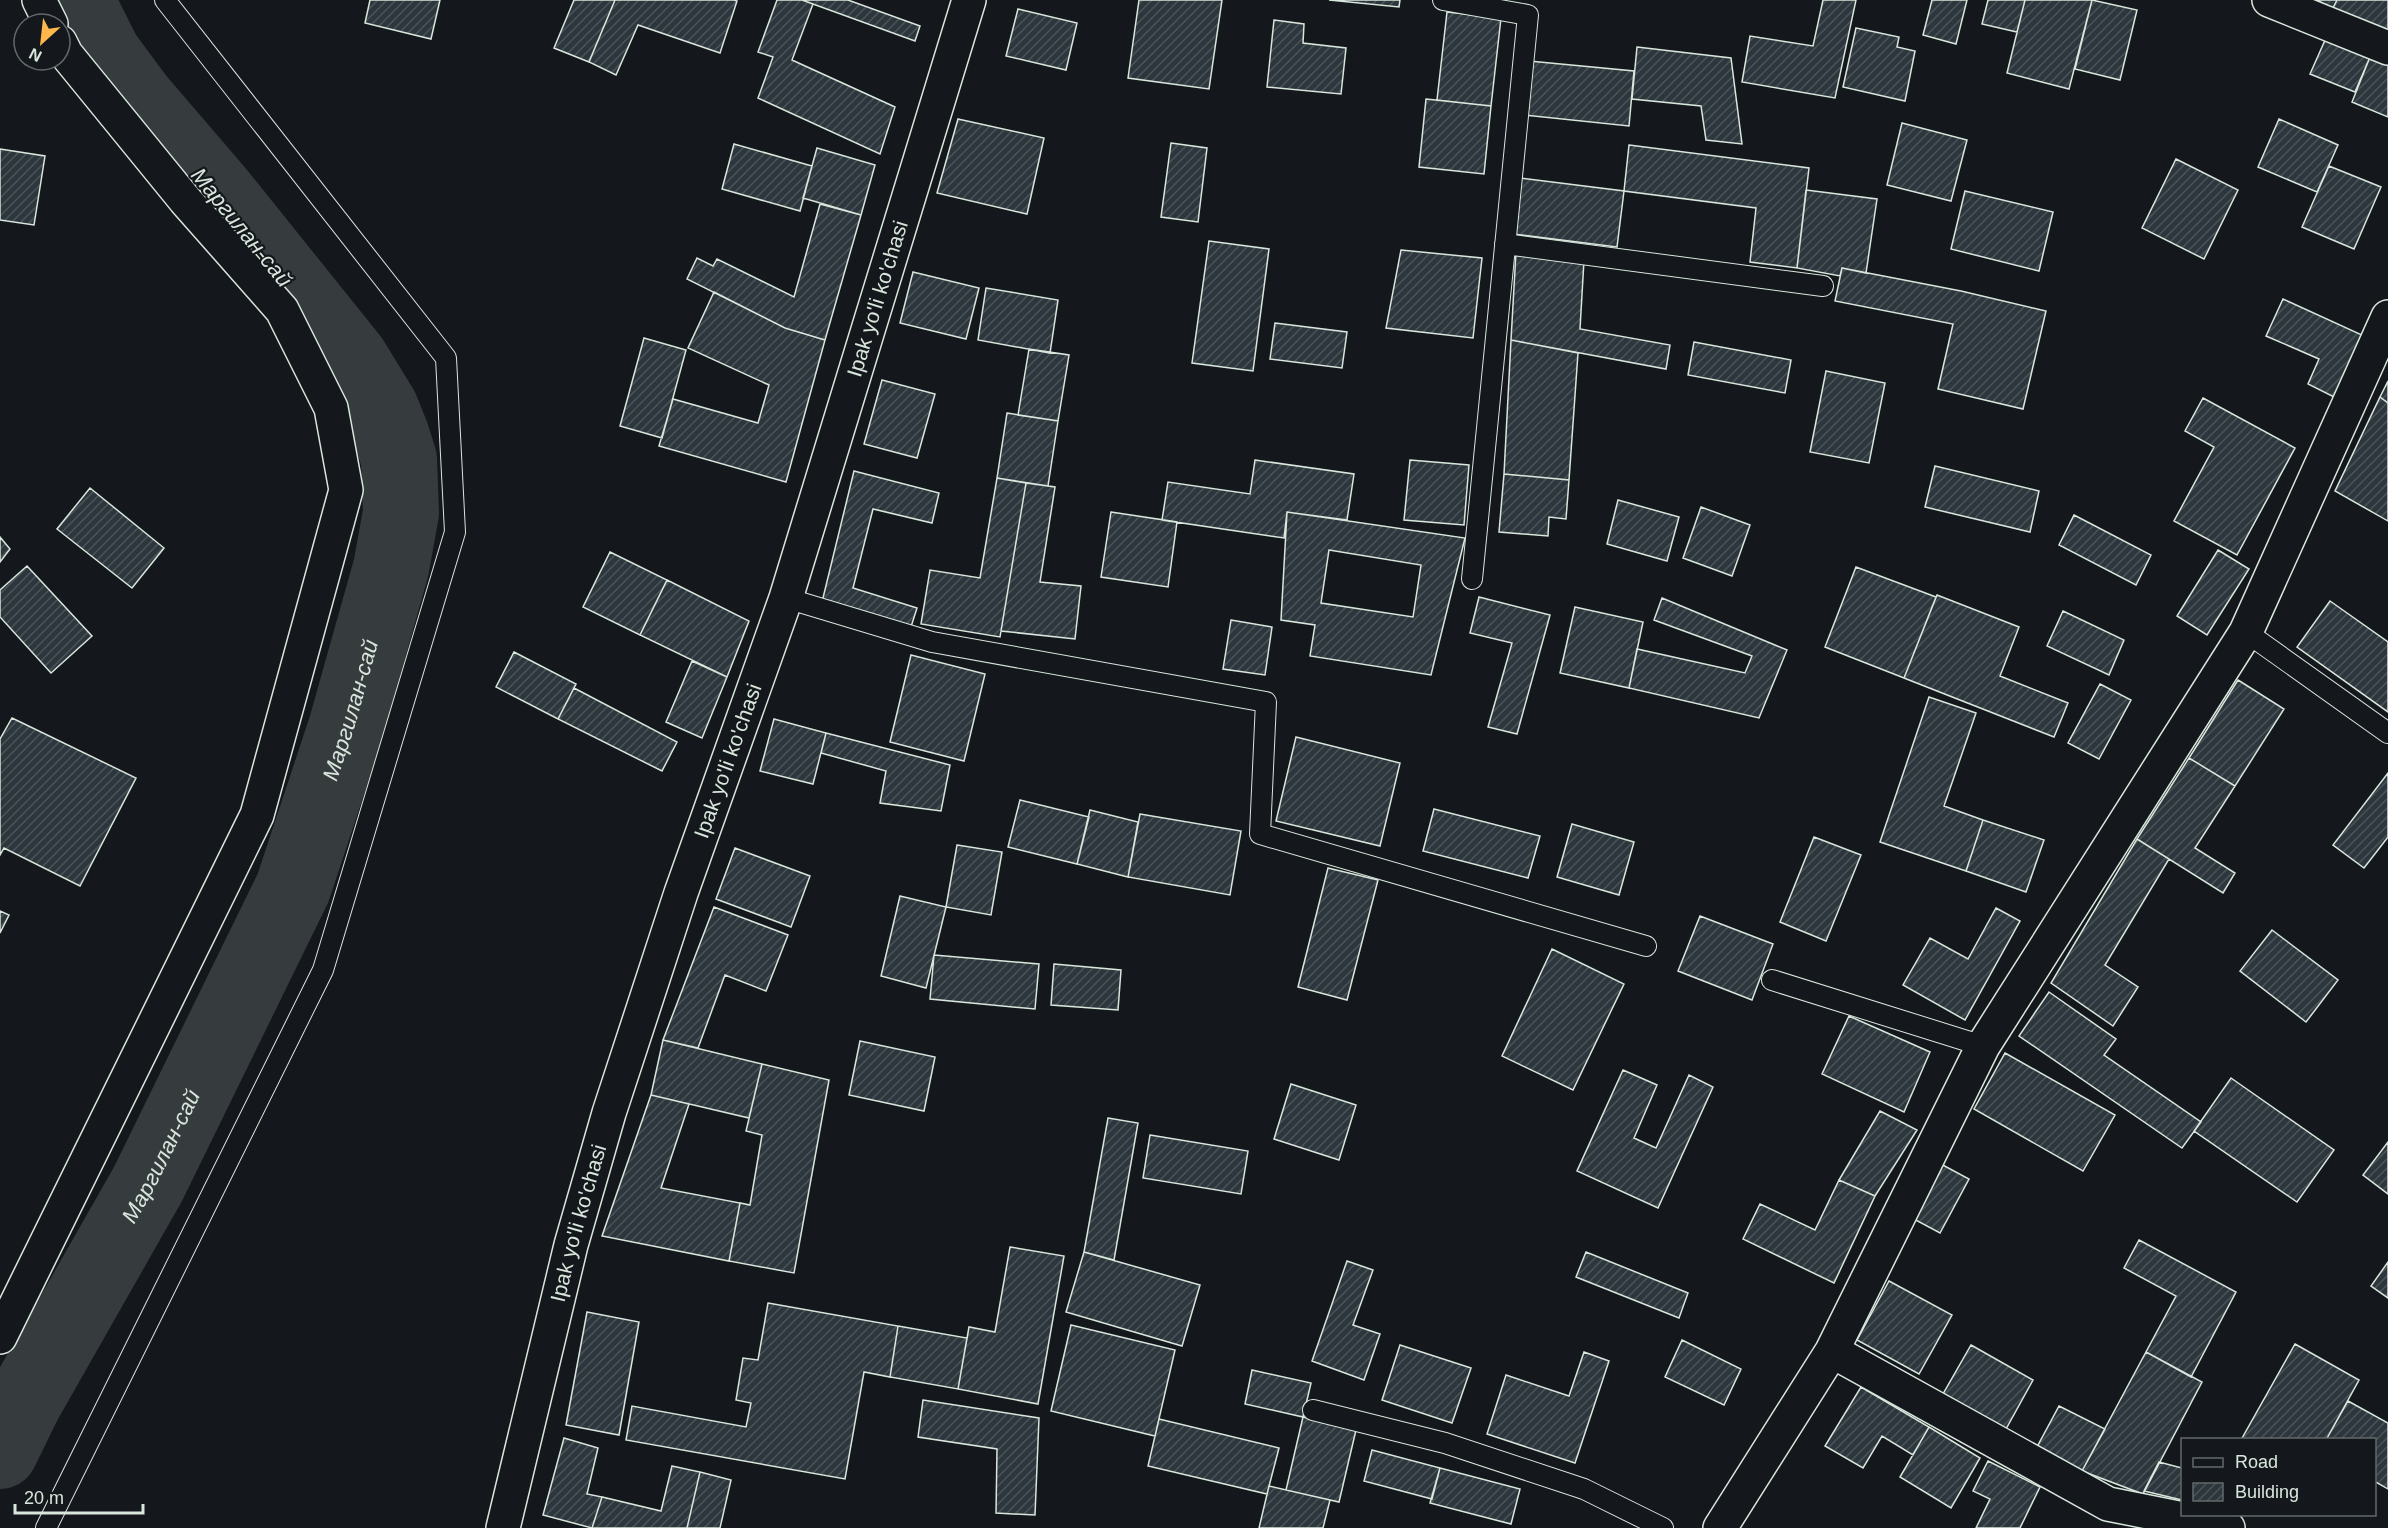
<svg xmlns="http://www.w3.org/2000/svg" width="2388" height="1528" font-family="Helvetica,sans-serif">
<style>
.lines{fill:none;stroke-linecap:round;stroke-linejoin:round}
.river{stroke:#363b3e;stroke-width:76}
.building{fill:url(#building-hatch);stroke:#d8e6dc;stroke-width:1.5;fill-rule:evenodd}
.service-casing{stroke:#d8e6dc;stroke-width:22}
.minor-casing{stroke:#d8e6dc;stroke-width:36}
.secondary-casing{stroke:#d8e6dc;stroke-width:36}
.service{stroke:#14181c;stroke-width:20}
.minor{stroke:#14181c;stroke-width:33}
.secondary{stroke:#14181c;stroke-width:33}
.labels{text-anchor:middle;stroke-width:4.5;stroke-linejoin:round;paint-order:stroke}
.street-label{font-size:21px;fill:#d8e6dc;stroke:#14181c}
.water-label{font-size:22px;font-style:italic;fill:#d8e6dc;stroke:#14181c}
</style>
<defs>
<pattern id="building-hatch" width="6" height="6" patternUnits="userSpaceOnUse" patternTransform="scale(1.5)"><rect width="6" height="6" fill="#2c363c"/><path d="M-1 1l2-2M0 6l6-6M5 7l2-2" fill="none" stroke="#4a5358"/></pattern>
</defs>
<rect width="100%" height="100%" fill="#14181c"/>
<g class="lines">
<path class="river" id="s1" d="M0,1451L24,1402L148,1184L293,888L346,728L391,568L401,513L399,459L391,434L381,409L351,360L216,192L137,100L103,54L76,0"/>
</g>
<path class="building" d="M370,0H440L431,39L365,23Z
M574,0H615L589,62L554,48Z
M615,0H734L737,1L720,53L638,25L616,75L589,62Z
M777,0H802L813,4L792,60L895,107L880,154L758,98L773,57L758,52Z
M802,0H848L920,26L915,41Z
M1139,0H1222L1209,89L1128,78Z
M1329,0H1400L1399,7Z
M1823,0H1856L1835,98L1742,82L1750,36L1813,46Z
M1932,0H1967L1956,44L1923,35Z
M1988,0H2025L2017,32L1982,24Z
M2025,0H2092L2069,89L2007,73Z
M2092,0L2137,10L2120,80L2075,69Z
M2316,0H2337L2333,8Z
M2337,0H2388V31L2333,8Z
M1018,9L1077,23L1066,70L1006,56Z
M1447,12L1501,18L1491,106L1437,100Z
M1274,20L1304,24L1303,43L1346,48L1341,94L1267,87Z
M1856,28L1899,37L1897,47L1915,51L1905,101L1843,87Z
M2326,38L2370,57L2355,92L2310,74Z
M1637,47L1731,58L1742,144L1706,140L1701,106L1632,99Z
M2370,57L2388,65V117L2352,102Z
M1529,61L1634,71L1629,126L1523,115Z
M1426,99L1491,106L1484,174L1419,167Z
M958,119L1044,138L1027,214L937,193Z
M2279,119L2338,145L2317,192L2258,167Z
M1902,123L1967,140L1951,201L1887,185Z
M1171,143L1207,148L1198,222L1161,217Z
M734,144L812,166L800,211L722,189Z
M1629,145L1809,168L1797,268L1750,262L1756,208L1624,191Z
M817,148L875,165L861,215L803,198Z
M0,149L45,156L34,225L0,220Z
M2176,159L2238,190L2204,259L2142,228Z
M2329,166L2381,187L2354,249L2302,227Z
M1520,178L1624,191L1617,247L1513,234Z
M1806,190L1877,199L1866,273L1842,268L1840,276L1797,268Z
M1965,191L2053,212L2039,271L1951,249Z
M820,204L861,215L825,340L785,328L687,279L697,258L713,266L717,259L794,297Z
M1209,241L1269,249L1253,371L1192,363Z
M1401,250L1482,258L1473,338L1386,328Z
M1516,252L1584,260L1580,329L1670,345L1666,369L1511,340Z
M1842,268L1961,291L2046,311L2023,409L1938,389L1953,324L1835,301Z
M913,272L979,288L966,339L900,323Z
M986,288L1058,300L1050,353L978,340Z
M714,292L785,328L825,340L786,482L659,446L673,399L758,423L769,385L688,348Z
M2283,299L2362,335L2334,397L2308,384L2319,359L2266,336Z
M1275,323L1347,332L1342,368L1270,359Z
M644,338L686,350L662,438L620,426Z
M1511,340L1578,353L1569,480L1504,474Z
M1694,342L1791,360L1785,393L1688,375Z
M1029,349L1069,355L1058,421L1018,415Z
M1826,371L1885,383L1869,463L1810,452Z
M882,380L935,394L917,458L864,444Z
M2388,381V403L2380,397Z
M2380,397L2388,403V521L2335,491Z
M2203,398L2295,448L2237,555L2174,521L2214,447L2185,431Z
M1007,413L1058,421L1048,486L997,478Z
M1255,460L1354,474L1347,520L1287,512L1284,538L1162,520L1168,482L1250,494Z
M1410,460L1469,465L1464,525L1404,520Z
M1935,466L2039,491L2030,532L1925,507Z
M854,471L939,493L932,523L873,509L853,588L917,608L910,630L822,602Z
M1504,474L1569,480L1566,519L1549,517L1548,536L1499,532Z
M997,478L1026,483L1000,637L921,624L930,570L980,578Z
M1026,483L1055,487L1040,582L1081,586L1075,639L1001,631Z
M90,488L164,548L132,588L57,529Z
M1618,500L1679,517L1667,561L1607,544Z
M1701,507L1750,525L1732,576L1683,558Z
M1111,512L1177,522L1168,587L1101,577Z
M1287,512L1465,538L1431,675L1310,656L1315,625L1281,620ZM1329,550L1421,565L1413,617L1321,603Z
M2074,515L2151,555L2136,585L2059,545Z
M0,537L10,549L0,562Z
M2218,550L2249,569L2207,635L2177,616Z
M610,552L667,580L640,635L583,607Z
M27,566L92,636L51,673L0,617V590Z
M1856,567L1936,597L1904,678L1825,647Z
M667,580L749,621L727,677L640,635Z
M1937,595L2019,627L2000,676L2068,703L2054,737L1904,678Z
M1479,597L1550,615L1517,734L1488,727L1512,643L1470,633Z
M1662,598L1787,650L1759,718L1629,688L1637,649L1745,673L1752,656L1654,620Z
M2330,601L2388,642V712L2297,647Z
M1575,607L1643,622L1629,688L1560,673Z
M2063,611L2124,640L2109,675L2047,646Z
M1231,620L1272,627L1265,675L1223,669Z
M514,652L576,684L558,719L496,687Z
M911,655L985,674L964,761L890,742Z
M692,661L727,677L702,738L666,722Z
M2238,680L2284,709L2235,786L2189,758Z
M2100,684L2131,700L2099,759L2068,743Z
M574,688L677,742L662,771L558,719Z
M1929,697L1976,713L1944,806L1983,820L1966,871L1880,842Z
M12,718L136,778L80,886L4,848L0,855V739Z
M774,719L826,733L813,784L760,771Z
M826,733L950,765L941,811L880,803L886,771L821,753Z
M1296,737L1400,763L1380,846L1276,821Z
M2189,758L2235,786L2195,848L2235,873L2223,893L2137,839Z
M2388,773V837L2364,868L2333,845Z
M1020,800L1089,817L1077,864L1008,847Z
M1434,809L1540,836L1528,878L1423,851Z
M1090,810L1138,822L1128,877L1077,864Z
M1140,814L1241,831L1230,895L1128,877Z
M1983,820L2044,840L2026,892L1966,871Z
M1572,824L1634,842L1619,895L1557,877Z
M1814,837L1861,855L1826,941L1780,922Z
M2137,839L2169,859L2105,965L2138,987L2113,1026L2051,983Z
M957,845L1002,852L991,915L946,907Z
M735,848L810,876L791,927L716,899Z
M1328,868L1378,880L1347,1000L1298,987Z
M900,896L946,907L926,988L881,976Z
M714,907L788,935L766,991L725,975L698,1048L663,1040Z
M1996,908L2020,921L1965,1020L1903,985L1930,938L1968,959Z
M0,911L9,915L0,933Z
M1700,916L1773,944L1752,1000L1678,971Z
M2272,930L2338,980L2306,1022L2240,971Z
M1552,949L1624,984L1573,1090L1502,1056Z
M934,955L1039,964L1035,1009L930,999Z
M1054,964L1121,970L1118,1010L1051,1005Z
M2049,992L2116,1039L2104,1055L2201,1122L2182,1148L2019,1036Z
M1849,1016L1930,1052L1904,1112L1822,1074Z
M663,1040L762,1064L749,1118L651,1095Z
M860,1041L935,1057L924,1111L849,1095Z
M2005,1053L2115,1115L2083,1171L1974,1109Z
M762,1064L829,1080L794,1273L729,1261L740,1203L750,1205L762,1135L746,1131Z
M1623,1070L1657,1085L1634,1138L1656,1148L1689,1075L1713,1087L1658,1208L1577,1171Z
M2231,1078L2334,1150L2297,1202L2194,1131Z
M1291,1084L1356,1105L1339,1160L1274,1139Z
M651,1095L689,1104L661,1188L740,1203L729,1261L602,1236Z
M1880,1111L1917,1130L1875,1196L1839,1180Z
M1108,1118L1138,1123L1114,1260L1084,1252Z
M1150,1135L1248,1151L1241,1194L1143,1178Z
M2388,1142V1194L2363,1175Z
M1939,1163L1969,1179L1940,1233L1910,1217Z
M1839,1180L1875,1196L1834,1283L1743,1239L1760,1204L1815,1230Z
M2139,1240L2236,1292L2191,1377L2146,1352L2176,1296L2124,1268Z
M1010,1247L1064,1256L1038,1404L958,1389L969,1327L995,1332Z
M1084,1252L1200,1285L1182,1346L1066,1312Z
M1586,1252L1688,1293L1679,1318L1576,1277Z
M1347,1261L1373,1270L1353,1325L1380,1334L1364,1380L1312,1361Z
M2388,1262V1298L2371,1286Z
M1889,1281L1952,1315L1919,1374L1857,1340Z
M768,1303L898,1326L890,1377L864,1372L845,1479L626,1440L632,1406L746,1427L751,1403L736,1400L743,1358L758,1360Z
M587,1312L639,1322L619,1435L566,1425Z
M1071,1325L1175,1350L1155,1436L1051,1411Z
M898,1326L967,1338L958,1389L890,1377Z
M1682,1340L1741,1369L1724,1405L1665,1377Z
M2295,1344L2359,1380L2326,1440H2241Z
M1400,1345L1471,1368L1452,1423L1382,1400Z
M1971,1345L2033,1380L2006,1429L1943,1394Z
M1584,1352L1609,1361L1575,1463L1487,1434L1506,1375L1569,1396Z
M2146,1352L2202,1382L2143,1494L2082,1471Z
M1252,1370L1311,1383L1303,1417L1245,1404Z
M1861,1387L1929,1427L1913,1455L1882,1436L1863,1468L1825,1446Z
M923,1400L1039,1418L1035,1515L996,1513L997,1449L918,1437Z
M2348,1401L2388,1423V1489L2374,1481V1440H2326Z
M2059,1406L2105,1429L2082,1471L2037,1447Z
M1303,1417L1356,1430L1339,1502L1286,1490Z
M1159,1419L1279,1448L1267,1494L1148,1466Z
M1929,1427L1980,1458L1951,1508L1900,1477Z
M564,1438L598,1448L587,1494L602,1497L592,1528L543,1515Z
M1372,1450L1440,1468L1432,1499L1364,1481Z
M1988,1461L2040,1487L2020,1528H1976L1990,1499L1973,1491Z
M2159,1462L2182,1468V1500L2144,1491Z
M672,1466L700,1472L687,1528H592L602,1497L661,1511Z
M1440,1468L1520,1489L1511,1524L1430,1503Z
M700,1472L731,1480L720,1528H687Z
M1269,1486L1330,1500L1323,1528H1259Z"/>
<g class="lines">
<defs>
<path id="service" d="M1443,0L1528,15L1472,579
M1505,244L1823,286
M786,598L932,642L1266,702L1260,834L1646,946
M2246,632L2388,733
M1772,980L1983,1046
M1313,1410L1445,1443L1584,1489L1663,1528
M46,1528L323,970L455,532L446,358L165,0"/>
<path id="minor" d="M39,0L51,24
M2269,0L2388,48
M0,1337L257,815L346,490L331,408L282,310L185,200L66,54L60,42
M1832,1351L2108,1504L2228,1528
M1720,1528L1832,1351L1983,1046L2246,632L2388,317"/>
<g id="secondary">
<path id="s2" d="M503,1528L571,1245L609,1113L681,893L786,598L969,0"/>
</g>
</defs>
<use href="#service" class="service-casing"/>
<use href="#minor" class="minor-casing"/>
<use href="#secondary" class="secondary-casing"/>
<use href="#service" class="service"/>
<use href="#minor" class="minor"/>
<use href="#secondary" class="secondary"/>
</g>
<g class="labels">
<g class="street-label">
<text dy="7" stroke="none"><textPath href="#s2" startOffset="1286">Ipak yo'li ko'chasi</textPath></text>
<text dy="7" stroke="none"><textPath href="#s2" startOffset="800">Ipak yo'li ko'chasi</textPath></text>
<text dy="7" stroke="none"><textPath href="#s2" startOffset="314">Ipak yo'li ko'chasi</textPath></text>
</g>
<g class="water-label">
<text transform="translate(242 227) rotate(51)" y="8">Маргилан-сай</text>
<text dy="8" stroke="none"><textPath href="#s1" startOffset="822">Маргилан-сай</textPath></text>
<text dy="8" stroke="none"><textPath href="#s1" startOffset="336">Маргилан-сай</textPath></text>
</g>
</g>
<rect x="2181" y="1438" width="195" height="78" fill="#14181c" stroke="#626a69" stroke-width="1.5"/>
<rect x="2193" y="1458" width="30" height="9" fill="#14181c" stroke="#626a69" stroke-width="1.5"/>
<text x="2235" y="1468" font-size="18" fill="#d8e6dc">Road</text>
<rect x="2193" y="1483" width="30" height="18" fill="url(#building-hatch)" stroke="#626a69" stroke-width="1.5"/>
<text x="2235" y="1498" font-size="18" fill="#d8e6dc">Building</text>
<g transform="translate(42 42) rotate(207)"><circle r="28" fill="#14181c" stroke="#626a69" stroke-width="1.5"/>
<path d="M0-4.5L10 22L0 15L-10 22Z" fill="#ffb74d"/>
<text y="-9" font-size="16" font-weight="bold" text-anchor="middle" fill="#d8e6dc">N</text>
</g>
<path d="M15 1504v9h128v-9" fill="none" stroke="#d8e6dc" stroke-width="3"/>
<text x="24" y="1504" font-size="18" fill="#d8e6dc" stroke="#14181c" stroke-width="4.5" paint-order="stroke">20 m</text>
</svg>
